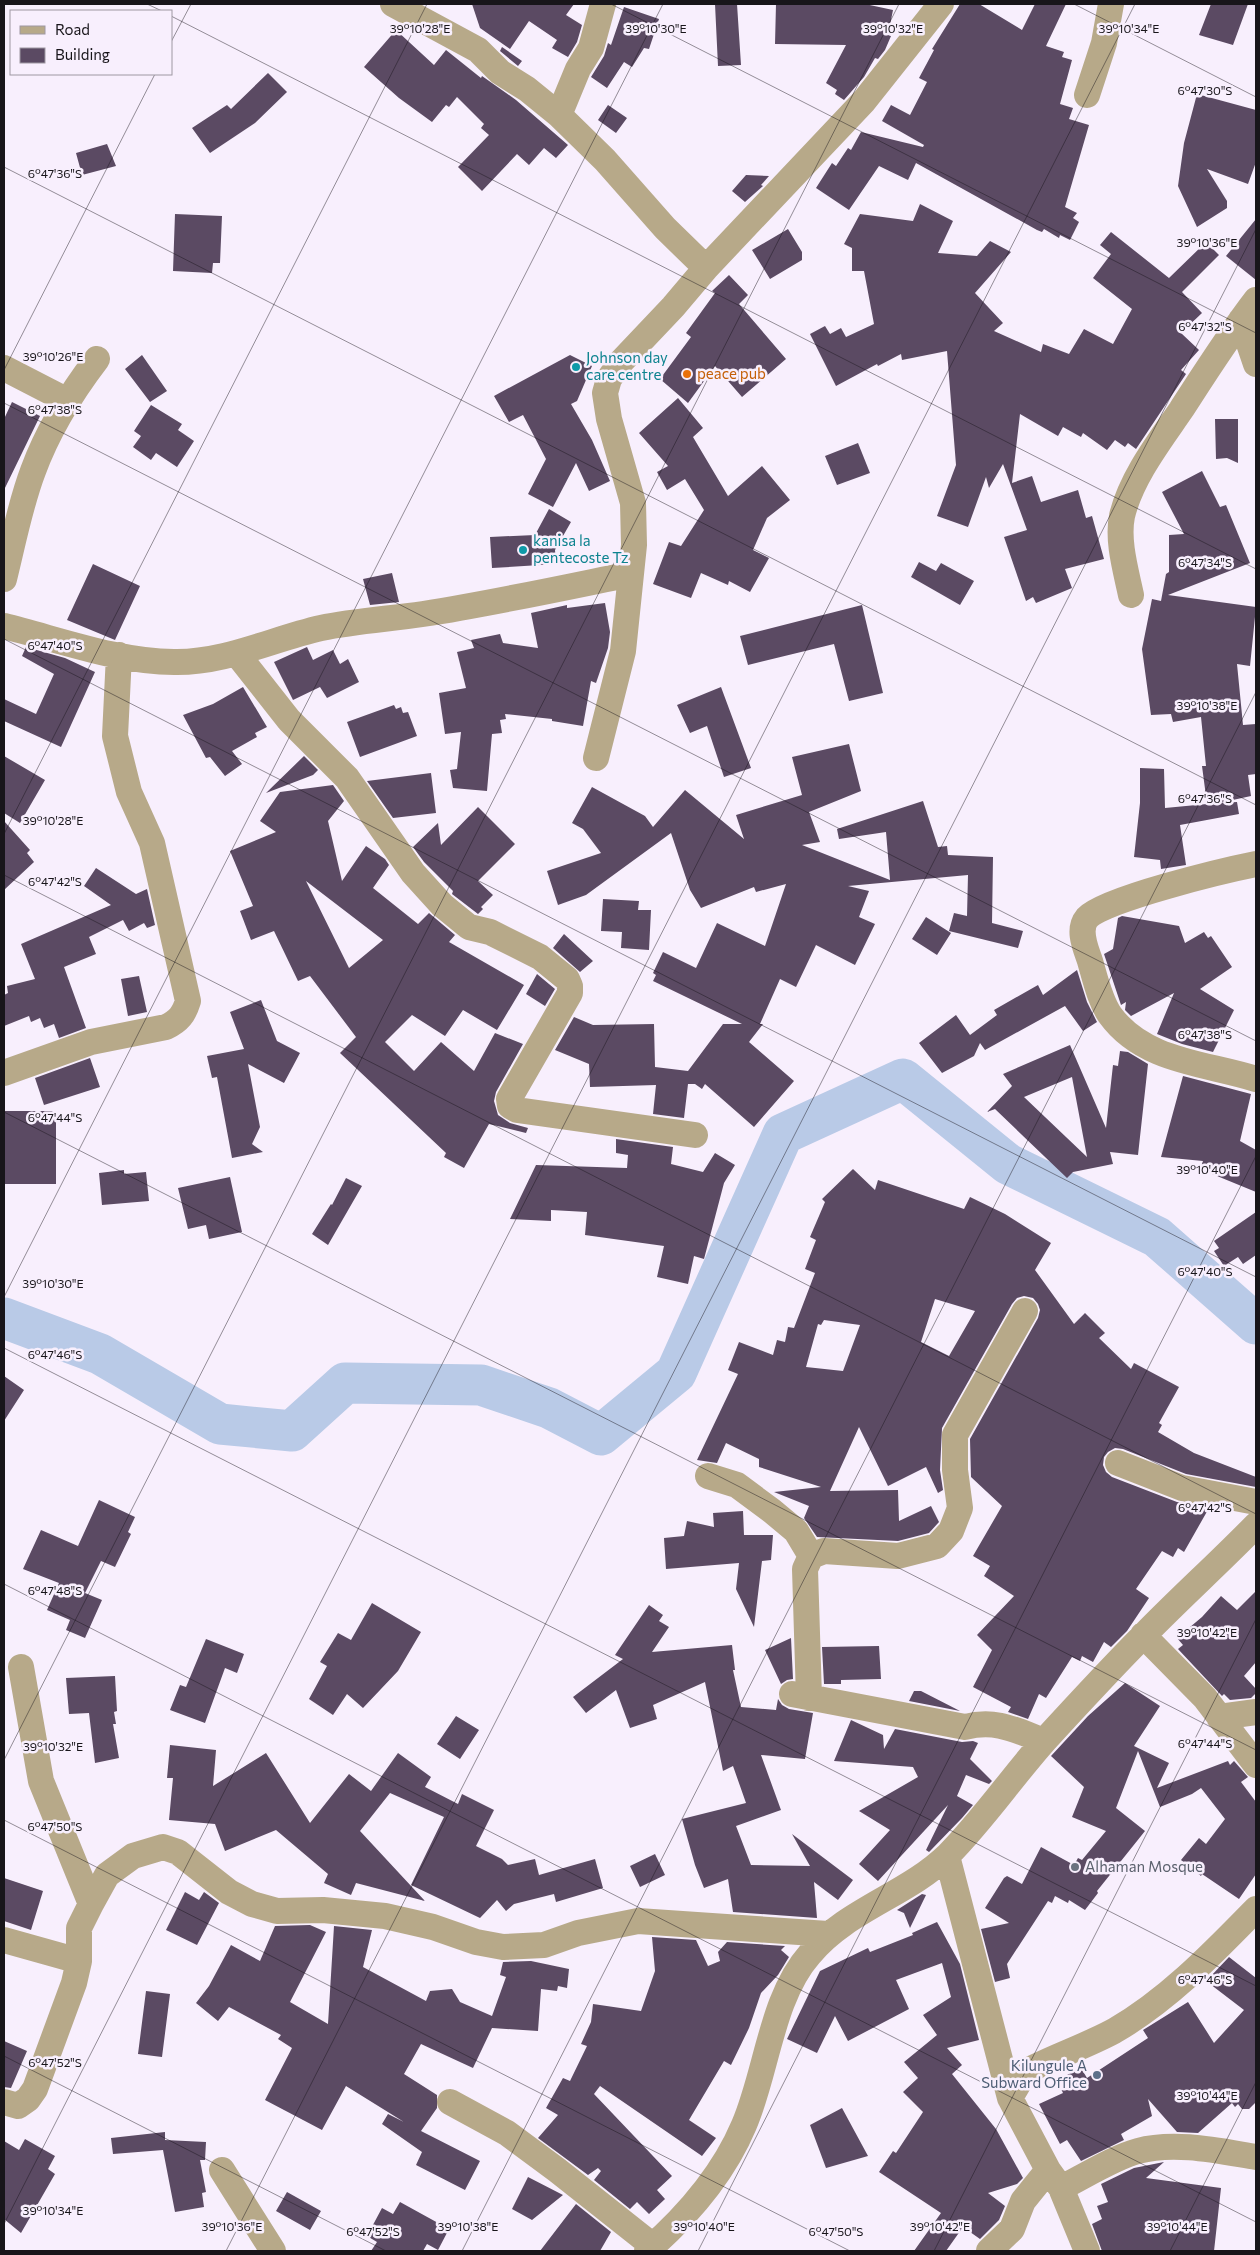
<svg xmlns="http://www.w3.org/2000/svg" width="1260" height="2255" font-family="Commissioner,sans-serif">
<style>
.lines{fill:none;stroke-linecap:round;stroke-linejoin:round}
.river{stroke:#b9cae7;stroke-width:41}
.building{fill:#5b4a63;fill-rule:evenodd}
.minor{stroke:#b7a989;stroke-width:26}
.ticks{fill:none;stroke:#18151a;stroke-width:1;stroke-opacity:0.45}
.culture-dot{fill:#0f9aa8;stroke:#f8effd;stroke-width:2}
.food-dot{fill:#e8710a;stroke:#f8effd;stroke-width:2}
.worship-dot{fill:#6b7280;stroke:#f8effd;stroke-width:2}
.service-dot{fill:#5c6f8a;stroke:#f8effd;stroke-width:2}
.labels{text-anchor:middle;stroke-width:5;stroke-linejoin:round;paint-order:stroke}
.culture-label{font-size:15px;fill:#0d838f;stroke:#f8effd;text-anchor:start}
.food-label{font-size:15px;fill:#c56008;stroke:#f8effd;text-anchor:start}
.worship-label{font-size:15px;fill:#5b616d;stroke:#f8effd;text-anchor:start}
.service-label{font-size:15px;fill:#4e5e75;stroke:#f8effd;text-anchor:end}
.ticks-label{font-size:12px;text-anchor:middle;fill:#18151a;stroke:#f8effd;stroke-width:5;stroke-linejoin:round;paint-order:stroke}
</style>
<rect width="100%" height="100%" fill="#f8effd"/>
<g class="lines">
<path class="river" d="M4,1318L100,1354L220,1424L292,1431L345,1383L481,1385L549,1408L601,1435L676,1373L783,1134L903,1079L1008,1164L1157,1237L1256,1324"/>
</g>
<path class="building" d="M472,4H574L566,15L582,25L577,42L568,57L552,48L557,40L529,21L510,49L480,28Z
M715,4H737L741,65L718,66Z
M776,4H865L893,10L888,35L891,36L885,50L878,59L875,58L864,77L844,100L835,94L837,90L826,83L846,45L775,44Z
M960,4H979L1022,30L1035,4H1066L1046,46L1064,52L1062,57L1072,60L1060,104L1073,108L1069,119L1089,125L1065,207L1077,213L1073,218L1079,222L1070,240L1060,235L1059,238L1044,229L1042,232L1037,230L916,163L908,180L879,166L849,210L816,188L832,163L836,166L848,148L851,150L861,132L923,147L924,145L882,121L891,105L910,115L927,82L919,78L934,50L932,49Z
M1211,4H1248L1233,45L1199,35Z
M624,7L659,19L649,49L644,48L632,67L624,62L607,88L591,77L604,56L608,43L611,45Z
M396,30L434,65L446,50L481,78L482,76L516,100L568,145L556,158L544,148L529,165L517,154L482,191L458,167L489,135L481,128L484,124L457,97L449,107L446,105L432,122L399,98L364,67Z
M502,47L522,61L518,66L500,51Z
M268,73L287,92L255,123L210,153L192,128L227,105L231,109Z
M1197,94L1256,110V162L1248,184L1207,169L1227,201V208L1197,227L1178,186L1184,143Z
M608,105L627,118L616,133L598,120Z
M107,144L116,166L82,175L76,153Z
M746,175L769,176L761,185L763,186L745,202L732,191Z
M920,204L953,221L938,253L977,256L990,241L1011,252L975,293L1003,323L994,331L1041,352L1043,344L1069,354L1084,329L1113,344L1132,309L1093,278L1111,254L1100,245L1111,232L1169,278L1206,242L1219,255L1182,292L1202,313L1181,333L1199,350L1181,370L1186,374L1136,449L1128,443L1125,447L1115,440L1107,450L1083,433L1081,437L1063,427L1058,436L1020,414L1012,483L1032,476L1041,502L1078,490L1086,518L1092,516L1104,559L1065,569L1072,588L1036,603L1033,597L1026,601L1004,537L1027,530L1003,464L989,488L986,477L968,527L937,516L956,465L947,351L902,360L901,354L878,366L877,364L836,386L810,334L825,326L830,334L841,328L846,337L874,324L864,271H852V248L844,244L860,214L913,221Z
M175,214L222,216L220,263H213L212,273L173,271Z
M1256,219V280L1226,256Z
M788,229L802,252V260L770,279L752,250Z
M729,275L748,295L739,304L786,359L742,397L715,366L688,403L660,379L691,337L686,333L715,293L712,291Z
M142,355L167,391L150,402L125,369Z
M570,355L592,366L577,401L571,404L592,440L610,481L589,491L576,463L553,507L528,494L546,459L523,415L509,422L494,396Z
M678,398L703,428L693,437L728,496L762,466L790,500L767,518L753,550L769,558L750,592L729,581L728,585L701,573L691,598L653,584L669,542L681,546L704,510L685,479L667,490L657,472L668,466L639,433Z
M12,402L40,416L4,490V419Z
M151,405L182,424L178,430L194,441L177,467L156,453L151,460L133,447L141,436L134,431Z
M1215,419H1238V463L1227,458L1216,459Z
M858,443L870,473L837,485L825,456Z
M1202,471L1220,507L1226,505L1250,563L1168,595L1256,607L1250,666L1237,664L1243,725L1256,724V774L1248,775L1251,796L1219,803L1237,802L1239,814L1180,825L1186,865L1161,869L1160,860L1134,857L1140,803V768L1164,769L1165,808L1207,804L1202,766H1206L1201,717L1173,722L1171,714L1151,715L1142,649L1152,599L1161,601L1166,574L1169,572V535L1184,534L1162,492Z
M549,509L571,522L555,550L556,564L492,568L490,537L535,535Z
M919,562L936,571L941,563L974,581L960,605L911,577Z
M93,564L140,586L115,640L67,620Z
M392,573L399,602L370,605L363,579Z
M605,603L610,632L608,648L596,683L591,681L583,726L552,721V719L505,714L506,719L500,720L502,733L492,734L487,791L453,788L450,770L457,769L461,732L445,734L439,693L466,688L457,652L474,648L471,640L500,634L503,643L538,648L531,613L567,605V608Z
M862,605L883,693L849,701L834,644L748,665L740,636Z
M26,647L65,658L95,672L61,747L4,721V699L36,714L54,674L22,656Z
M307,647L313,660L333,650L340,664L348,659L359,682L327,698L320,687L293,700L274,662Z
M243,687L267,727L255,733L257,737L232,751L242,764L225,776L210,757L206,758L183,715L213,704Z
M721,687L751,768L724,777L707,726L690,733L677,705Z
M394,705L396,709L401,707L403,713L408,712L417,736L360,757L347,722Z
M849,744L861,791L809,812L820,842L802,845L890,880L886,832L839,839L837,829L923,801L938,847L947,846L948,855L993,857L992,923L1023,931L1018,948L949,931L954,913L967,916L968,875L848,886L869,891L859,917L875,924L855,965L816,945L796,987L780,979L760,1024H763L749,1042L794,1081L754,1127L705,1084L702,1089L695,1084H688L684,1118L653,1114L656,1085L590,1087L589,1064L555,1050L574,1017L593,1025L654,1024L655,1067L688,1071L723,1024H742L653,981L656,975L653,973L663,952L696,968L717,923L765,946L786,884L756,892L754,887L701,908L690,890L671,833L586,895L558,905L547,871L601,853L583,829L572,823L592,787L645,816L653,827L685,790L744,839L736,815L802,795L792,757Z
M4,756L45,780L20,823L4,813Z
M304,756L318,770L313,775L266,793Z
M431,773L436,813L393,818L367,781Z
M333,785L344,801L328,821L342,881L366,846L385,859L389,865L373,888L418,924L429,913L455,935L449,942L524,985L497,1030L463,1010L445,1036L412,1015L385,1042L414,1071L441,1042L474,1071L495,1033L523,1044L496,1092L494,1101L498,1115L510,1123L528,1128L526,1133L489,1124L464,1168L444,1157L446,1153L340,1053L356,1037L310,976L298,981L274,931L251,940L240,911L253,906L230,851L276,832L260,821L280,792ZM306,881L383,940L349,968Z
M478,807L515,844L478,881L493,895L481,907L483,909L478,914L452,894L453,891L424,862L413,847L438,823L441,845Z
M4,821L30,850L27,853L34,862L4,890Z
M96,868L136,894L147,889L155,925L147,928L144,923L129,931L123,920L89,937L96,954L64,967L86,1028L59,1038L54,1024L44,1028L40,1018L31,1022L29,1016L4,1026V995L8,993L7,986L35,979L21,944L111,905L84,886Z
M603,899L639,901L638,910H651L649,950L621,948L622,932L601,931Z
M1122,916L1179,926L1185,943L1204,932L1208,938L1211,936L1232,967L1200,989L1234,1010L1213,1052L1182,1044L1157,1034L1174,993L1131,1016L1125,1010L1126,1002L1121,1005L1104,954L1113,949L1118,918Z
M926,917L951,933L937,955L912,939Z
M564,934L593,961L580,972L553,948Z
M1077,970L1087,1002L1097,1022L1083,1031L1065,1006L985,1050L980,1043L974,1056L942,1073L919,1043L956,1015L970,1035L997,1015L994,1010L1038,985L1043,995Z
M537,974L555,989L545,1006L526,994Z
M139,976L147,1012L128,1016L121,979Z
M261,1000L277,1041L300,1053L284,1083L248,1064L260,1127L252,1144L263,1152L232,1158L217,1077L212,1078L207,1056L244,1049L230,1012Z
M1070,1045L1106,1128L1113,1065L1118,1066L1120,1051L1128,1052L1148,1064L1138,1155L1110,1152L1113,1164L1073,1172L1067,1178L995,1109L987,1112L1012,1086L1003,1074ZM1072,1077L1087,1157L1024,1097Z
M90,1058L100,1087L44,1105L35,1078Z
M1183,1076L1251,1094L1240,1141L1256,1150V1192L1200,1169L1203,1161L1161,1157Z
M4,1111H56V1184H4Z
M616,1139L673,1147L671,1164L703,1172L715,1153L735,1165L724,1183L704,1259L694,1256L688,1284L657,1277L664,1246L585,1235L587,1212L551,1210V1221L510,1219L536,1165L627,1168L628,1155L616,1153Z
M853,1169L875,1190L878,1180L964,1209L970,1197L1005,1214L1051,1243L1035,1270L1074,1324L1085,1313L1105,1333L1099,1338L1131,1369L1134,1363L1179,1387L1159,1423L1162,1425L1158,1432L1194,1453L1256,1477V1487L1186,1474L1123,1449L1115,1448L1108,1452L1104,1457L1103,1465L1106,1472L1112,1477L1177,1502L1209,1508L1184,1552L1178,1548L1173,1557L1162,1551L1136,1589L1149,1598L1127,1631L1111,1647L1104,1642L1093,1662L1082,1656L1080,1661L1072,1657L1046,1698L1039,1694L1028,1719L1008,1712L1011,1707L973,1687L992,1650L977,1635L1014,1596L984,1576L990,1566L973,1556L1002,1506L971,1477L970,1439L1038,1318L1040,1310L1038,1304L1033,1298L1024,1296L1017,1298L1012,1304L942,1428L940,1470L943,1490L938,1493L926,1467L888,1486L859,1427L830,1491L898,1490L899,1521L931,1506L939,1522L929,1533L898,1541L817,1537L804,1518L809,1506L774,1492L821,1487L759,1467V1459L726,1443L717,1463L697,1460L738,1374L728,1370L739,1342L773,1355L777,1340L785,1342L788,1327L794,1328L815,1273L805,1269L816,1240L810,1237L825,1202L822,1199ZM935,1299L975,1311L949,1356L921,1342ZM824,1320L860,1325L843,1371L806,1367L818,1324L821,1325Z
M124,1170V1174L146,1172L149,1201L102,1205L99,1173Z
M230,1177L242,1232L209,1239L206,1225L188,1229L178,1188Z
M346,1178L362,1186L328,1245L312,1234L331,1204L332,1205Z
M1256,1212V1255L1243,1264L1238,1257L1224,1266L1214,1251L1219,1248L1214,1241Z
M4,1376L24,1390L4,1421Z
M99,1500L135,1517L128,1532L131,1534L115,1567L101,1561L85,1593L102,1600L85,1638L66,1630L70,1620L47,1610L59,1583L23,1569L41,1530L78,1546Z
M743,1511L744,1535H773L771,1560L762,1561L754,1627L736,1589L739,1563L666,1569L664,1538L684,1536L687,1521L714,1527L713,1513Z
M1256,1591V1662L1244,1676L1256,1689V1693L1251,1698L1230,1700L1224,1694L1222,1696L1178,1649L1183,1645L1177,1638L1202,1617L1221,1596L1237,1610Z
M372,1603L421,1632L398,1671L363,1708L347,1694L333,1715L309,1699L327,1666L320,1662L338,1633L351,1640Z
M649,1605L663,1615L659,1621L669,1627L652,1652L732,1645L735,1670H733L741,1707L776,1710L778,1699L782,1705L789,1709L813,1713L805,1759L761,1755L781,1810L736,1826L751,1865L810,1866L792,1834L853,1880L838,1900L814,1882L817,1918L733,1912L728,1879L704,1888L695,1865L682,1819L746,1803L733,1766L723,1771L705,1682L653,1705L657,1719L630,1728L616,1690L586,1713L573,1697L623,1659L615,1655Z
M791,1638L793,1679L787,1680L781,1684L765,1650Z
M206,1639L244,1654L237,1673L225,1668L205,1723L170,1710L180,1685L186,1687Z
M879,1646L881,1679L841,1680V1684H824L822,1647Z
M115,1676L117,1711L114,1712L116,1724H113L119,1758L95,1763L89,1713L69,1714L66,1678Z
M1125,1683L1160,1706L1134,1746L1169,1763L1157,1788L1228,1761L1230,1765L1234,1761L1248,1777L1241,1782L1256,1802V1874L1239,1899L1202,1874L1201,1876L1181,1860L1199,1838L1206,1844L1225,1819L1201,1788L1192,1794L1160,1807L1138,1751L1116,1808L1145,1831L1097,1891L1098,1893L1085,1910L1069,1900L1068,1903L1055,1896L1052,1903L1048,1901L1007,1964L1010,1978L995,1982L981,1929L1009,1923L985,1908L1004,1878L1007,1876L1022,1884L1041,1847L1074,1865L1078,1858L1082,1860L1106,1831L1072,1817L1084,1787L1051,1756L1088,1716Z
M914,1691H921L960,1711L909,1701Z
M456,1716L479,1730L460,1759L437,1744Z
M851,1720L883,1735L884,1749L895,1729L962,1742L973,1741L978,1743L970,1759L992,1781L989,1784L966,1775L957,1796L973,1805L962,1818L932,1849L929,1852L926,1850L948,1805L878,1881L859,1864L890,1830L859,1811L918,1777L913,1767L834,1761Z
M170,1745L216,1750L213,1786L266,1753L310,1823L349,1774L371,1791L398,1753L431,1777L425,1787L458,1804L462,1794L494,1810L476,1846L502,1859L508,1865L535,1859L539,1875L595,1859L603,1888L556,1902L554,1894L514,1904L506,1911L497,1900L480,1918L411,1885L444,1817L390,1793L360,1831L425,1901L356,1883L351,1895L324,1883L328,1874L276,1830L225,1851L215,1824L169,1820L173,1778H167Z
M655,1854L665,1875L640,1887L630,1866Z
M4,1878L43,1891L31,1930L4,1921Z
M185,1892L199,1900L204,1892L219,1903L197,1945L166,1930Z
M922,1894L926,1895L910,1928L904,1913L897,1910Z
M937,1922L960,1964L979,2040L947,2048L962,2065L952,2074L996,2129L1023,2178L1017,2184L988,2193L1005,2206L999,2220L980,2239L963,2227L946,2251H914L941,2213L879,2172L893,2151L896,2153L923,2112L903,2092L918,2078L904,2062L937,2035L923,2015L951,1997L942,1963L896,1980L909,2009L848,2041L835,2016L817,2053L787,2039L820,1971L868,1948L870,1952L913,1935L912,1933Z
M310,1925L326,1932L290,2002L328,2024L334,1926L372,1930L363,1967L426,2001L430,1991L452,1989L460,2002L492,2016L506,1977L500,1975L503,1962L531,1961L569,1969L567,1988L558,1986L557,1991L541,1989L538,2031L492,2028L473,2068L421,2044L404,2074L437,2095V2108L421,2131L480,2161L465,2190L416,2165L422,2152L382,2124L388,2114L404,2122L346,2086L322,2130L265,2100L292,2048L278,2039L281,2035L229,2007L218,2021L196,2003L209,1986L231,1945L260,1961L275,1926Z
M652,1937L696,1940L708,1966L720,1961L718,1952L727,1942L785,1946L781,1950L789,1957L778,1975L761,1993L749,2028L731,2065L724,2061L689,2120L716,2138L702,2156L600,2086L594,2094L672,2176L657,2190L665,2199L649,2214L637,2202L630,2209L594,2180L601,2171L598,2168L588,2175L538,2138L558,2115L546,2108L563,2078L570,2081L587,2046L581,2044L591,2022L593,2004L641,2011L655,1971Z
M1229,1957L1256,1978V2102L1249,2109H1242L1238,2104L1235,2107L1232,2103L1198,2133L1177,2132L1148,2099L1152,2116L1121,2134L1124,2140L1081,2161L1067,2140L1060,2144L1039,2104L1063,2093L1057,2080L1081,2068L1087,2078L1148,2038L1143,2030L1188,2002L1214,2043L1244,2010L1210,1984V1977Z
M146,1991L170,1994L162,2057L138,2054Z
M4,2041L27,2051L11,2088L4,2087Z
M842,2108L868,2156L826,2168L810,2125Z
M165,2132V2140L206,2142L205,2160H200L206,2192L202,2193L204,2207L175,2212L163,2150L113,2154L111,2138Z
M25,2139L55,2156L48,2169L55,2174L21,2233L4,2219V2141L19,2150Z
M1164,2162L1146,2178L1221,2188L1214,2251H1102L1092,2224L1102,2219L1097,2206L1108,2202L1101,2184L1134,2168Z
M528,2177L563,2195L532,2220L512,2209Z
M287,2192L321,2211L310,2230L276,2211Z
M400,2202L449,2229L438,2250L427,2244L423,2251H371L377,2242L367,2236L382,2208L393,2214Z
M576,2204L611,2232L600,2251H540Z"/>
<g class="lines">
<path class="minor" d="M393,4L478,50L500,72L527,89L559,115L605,160L665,228L706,268
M1087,95L1104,43L1111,4
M559,115L578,69L591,48L603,4
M1241,320L1256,364
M4,368L68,401
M4,579C13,543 20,505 33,471C48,430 71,393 97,359
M1131,595C1126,571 1117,541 1122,516C1131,478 1159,442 1181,410C1205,373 1229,335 1256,300
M4,626C57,639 119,662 174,662C225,663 272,639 321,628C355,621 389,619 423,614C493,603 562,588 631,574
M237,654L289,720L347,778L413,873L442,905L469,927L490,932L540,957L567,979L570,986V993L509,1099L510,1106L517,1110L695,1135
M596,758L623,651L634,545L633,503L609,419L605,393L609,379L619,364L673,307L706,268L864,101L941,4
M1256,864C1226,870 1104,899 1087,918C1077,930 1086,949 1090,961C1095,978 1100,1001 1110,1015C1144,1062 1206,1063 1256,1079
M4,1073L91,1042L166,1027C179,1021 184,1014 188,1001L152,843L129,792L115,736L119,655
M1118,1463L1182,1488L1256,1502
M708,1476L737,1485L772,1511L796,1531L811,1556
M1143,1635L1205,1698L1256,1765
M21,1667L41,1781L91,1904
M792,1694L965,1727C996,1719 1015,1730 1044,1741
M809,1698L805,1569L811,1556L824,1551L898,1556L937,1546L951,1531L960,1508L955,1470V1435L1025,1311
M1219,1717L1256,1712
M947,1856L1010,2098L1048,2170L1061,2188L1087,2251
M4,1940L79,1961
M1010,2098L1023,2076L1033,2068C1059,2055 1088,2045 1114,2031C1168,2000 1213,1953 1256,1909
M4,2102L18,2106L28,2099L35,2089L74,1983L79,1961V1928L91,1904L107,1875L133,1856L163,1847L178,1852L229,1892L252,1904L277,1911L323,1910L385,1916L433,1927L476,1942L503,1947L544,1945L578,1933L638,1921L828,1934
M450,2102L507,2133L557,2170L653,2246
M222,2170L273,2251
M1061,2188C1083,2177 1115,2157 1138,2151C1175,2141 1219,2151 1256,2157
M647,2251C687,2216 723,2175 744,2125C767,2072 771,1998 810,1954C846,1910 907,1895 948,1855C983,1820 1012,1777 1045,1740C1078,1704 1111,1668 1145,1634C1181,1597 1220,1562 1256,1525
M989,2251L1012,2229L1023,2201L1048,2170"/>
</g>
<path class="ticks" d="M147,4L162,11M611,4L1256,333M1074,4L1256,97M171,16L1256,569M171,42L191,4M4,167L1256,805M4,370L155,74M4,403L1256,1041M4,639L1256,1277M4,834L427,4M4,875L1256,1514M4,1112L1256,1750M4,1297L663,4M4,1348L1256,1986M4,1584L1256,2222M4,1760L899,4M4,1820L850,2251M4,2056L386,2251M4,2224L1135,4M226,2251L1256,229M462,2251L1256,692M698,2251L1256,1156M934,2251L1256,1619M1170,2251L1256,2082"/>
<g class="culture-dot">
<circle cx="576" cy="367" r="5"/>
<circle cx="523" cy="550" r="5"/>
</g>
<circle class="food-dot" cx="687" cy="374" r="5"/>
<circle class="worship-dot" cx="1075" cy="1867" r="5"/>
<circle class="service-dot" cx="1097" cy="2075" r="5"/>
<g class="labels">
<g class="culture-label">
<text x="586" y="363">Johnson day<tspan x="586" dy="17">care centre</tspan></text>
<text x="533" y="546">kanisa la<tspan x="533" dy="17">pentecoste Tz</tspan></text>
</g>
<g class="food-label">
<text x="697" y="379">peace pub</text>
</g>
<g class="worship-label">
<text x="1085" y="1872">Alhaman Mosque</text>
</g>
<g class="service-label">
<text x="1087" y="2071">Kilungule A<tspan x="1087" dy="17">Subward Office</tspan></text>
</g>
</g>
<g class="ticks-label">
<text x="420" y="33">39°10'28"E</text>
<text x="656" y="33">39°10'30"E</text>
<text x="893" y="33">39°10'32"E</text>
<text x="1129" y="33">39°10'34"E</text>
<text x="1205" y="95">6°47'30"S</text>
<text x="55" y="178">6°47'36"S</text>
<text x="1207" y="247">39°10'36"E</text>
<text x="1205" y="331">6°47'32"S</text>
<text x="53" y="361">39°10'26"E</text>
<text x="55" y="414">6°47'38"S</text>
<text x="1205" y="567">6°47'34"S</text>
<text x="55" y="650">6°47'40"S</text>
<text x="1207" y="710">39°10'38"E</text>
<text x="1205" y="803">6°47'36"S</text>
<text x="53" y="825">39°10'28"E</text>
<text x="55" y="886">6°47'42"S</text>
<text x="1205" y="1039">6°47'38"S</text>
<text x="55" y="1122">6°47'44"S</text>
<text x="1207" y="1174">39°10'40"E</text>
<text x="1205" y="1276">6°47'40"S</text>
<text x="53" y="1288">39°10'30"E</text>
<text x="55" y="1359">6°47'46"S</text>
<text x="1205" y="1512">6°47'42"S</text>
<text x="55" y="1595">6°47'48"S</text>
<text x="1207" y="1637">39°10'42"E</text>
<text x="1205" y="1748">6°47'44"S</text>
<text x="53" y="1751">39°10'32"E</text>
<text x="55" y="1831">6°47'50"S</text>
<text x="1205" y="1984">6°47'46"S</text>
<text x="55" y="2067">6°47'52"S</text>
<text x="1207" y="2100">39°10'44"E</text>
<text x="53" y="2215">39°10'34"E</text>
<text x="232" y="2231">39°10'36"E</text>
<text x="468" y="2231">39°10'38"E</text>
<text x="704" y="2231">39°10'40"E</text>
<text x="940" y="2231">39°10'42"E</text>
<text x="1177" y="2231">39°10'44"E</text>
<text x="373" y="2236">6°47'52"S</text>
<text x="836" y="2236">6°47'50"S</text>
</g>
<rect width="1260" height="2255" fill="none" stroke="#18151a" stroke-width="10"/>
<rect x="10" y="10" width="162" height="65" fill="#f8effd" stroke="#9e98a2"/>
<rect x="20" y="26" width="25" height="8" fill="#b7a989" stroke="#9e98a2"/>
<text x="55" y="35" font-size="15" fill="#18151a">Road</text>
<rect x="20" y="48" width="25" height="15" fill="#5b4a63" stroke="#9e98a2"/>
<text x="55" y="60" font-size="15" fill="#18151a">Building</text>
</svg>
